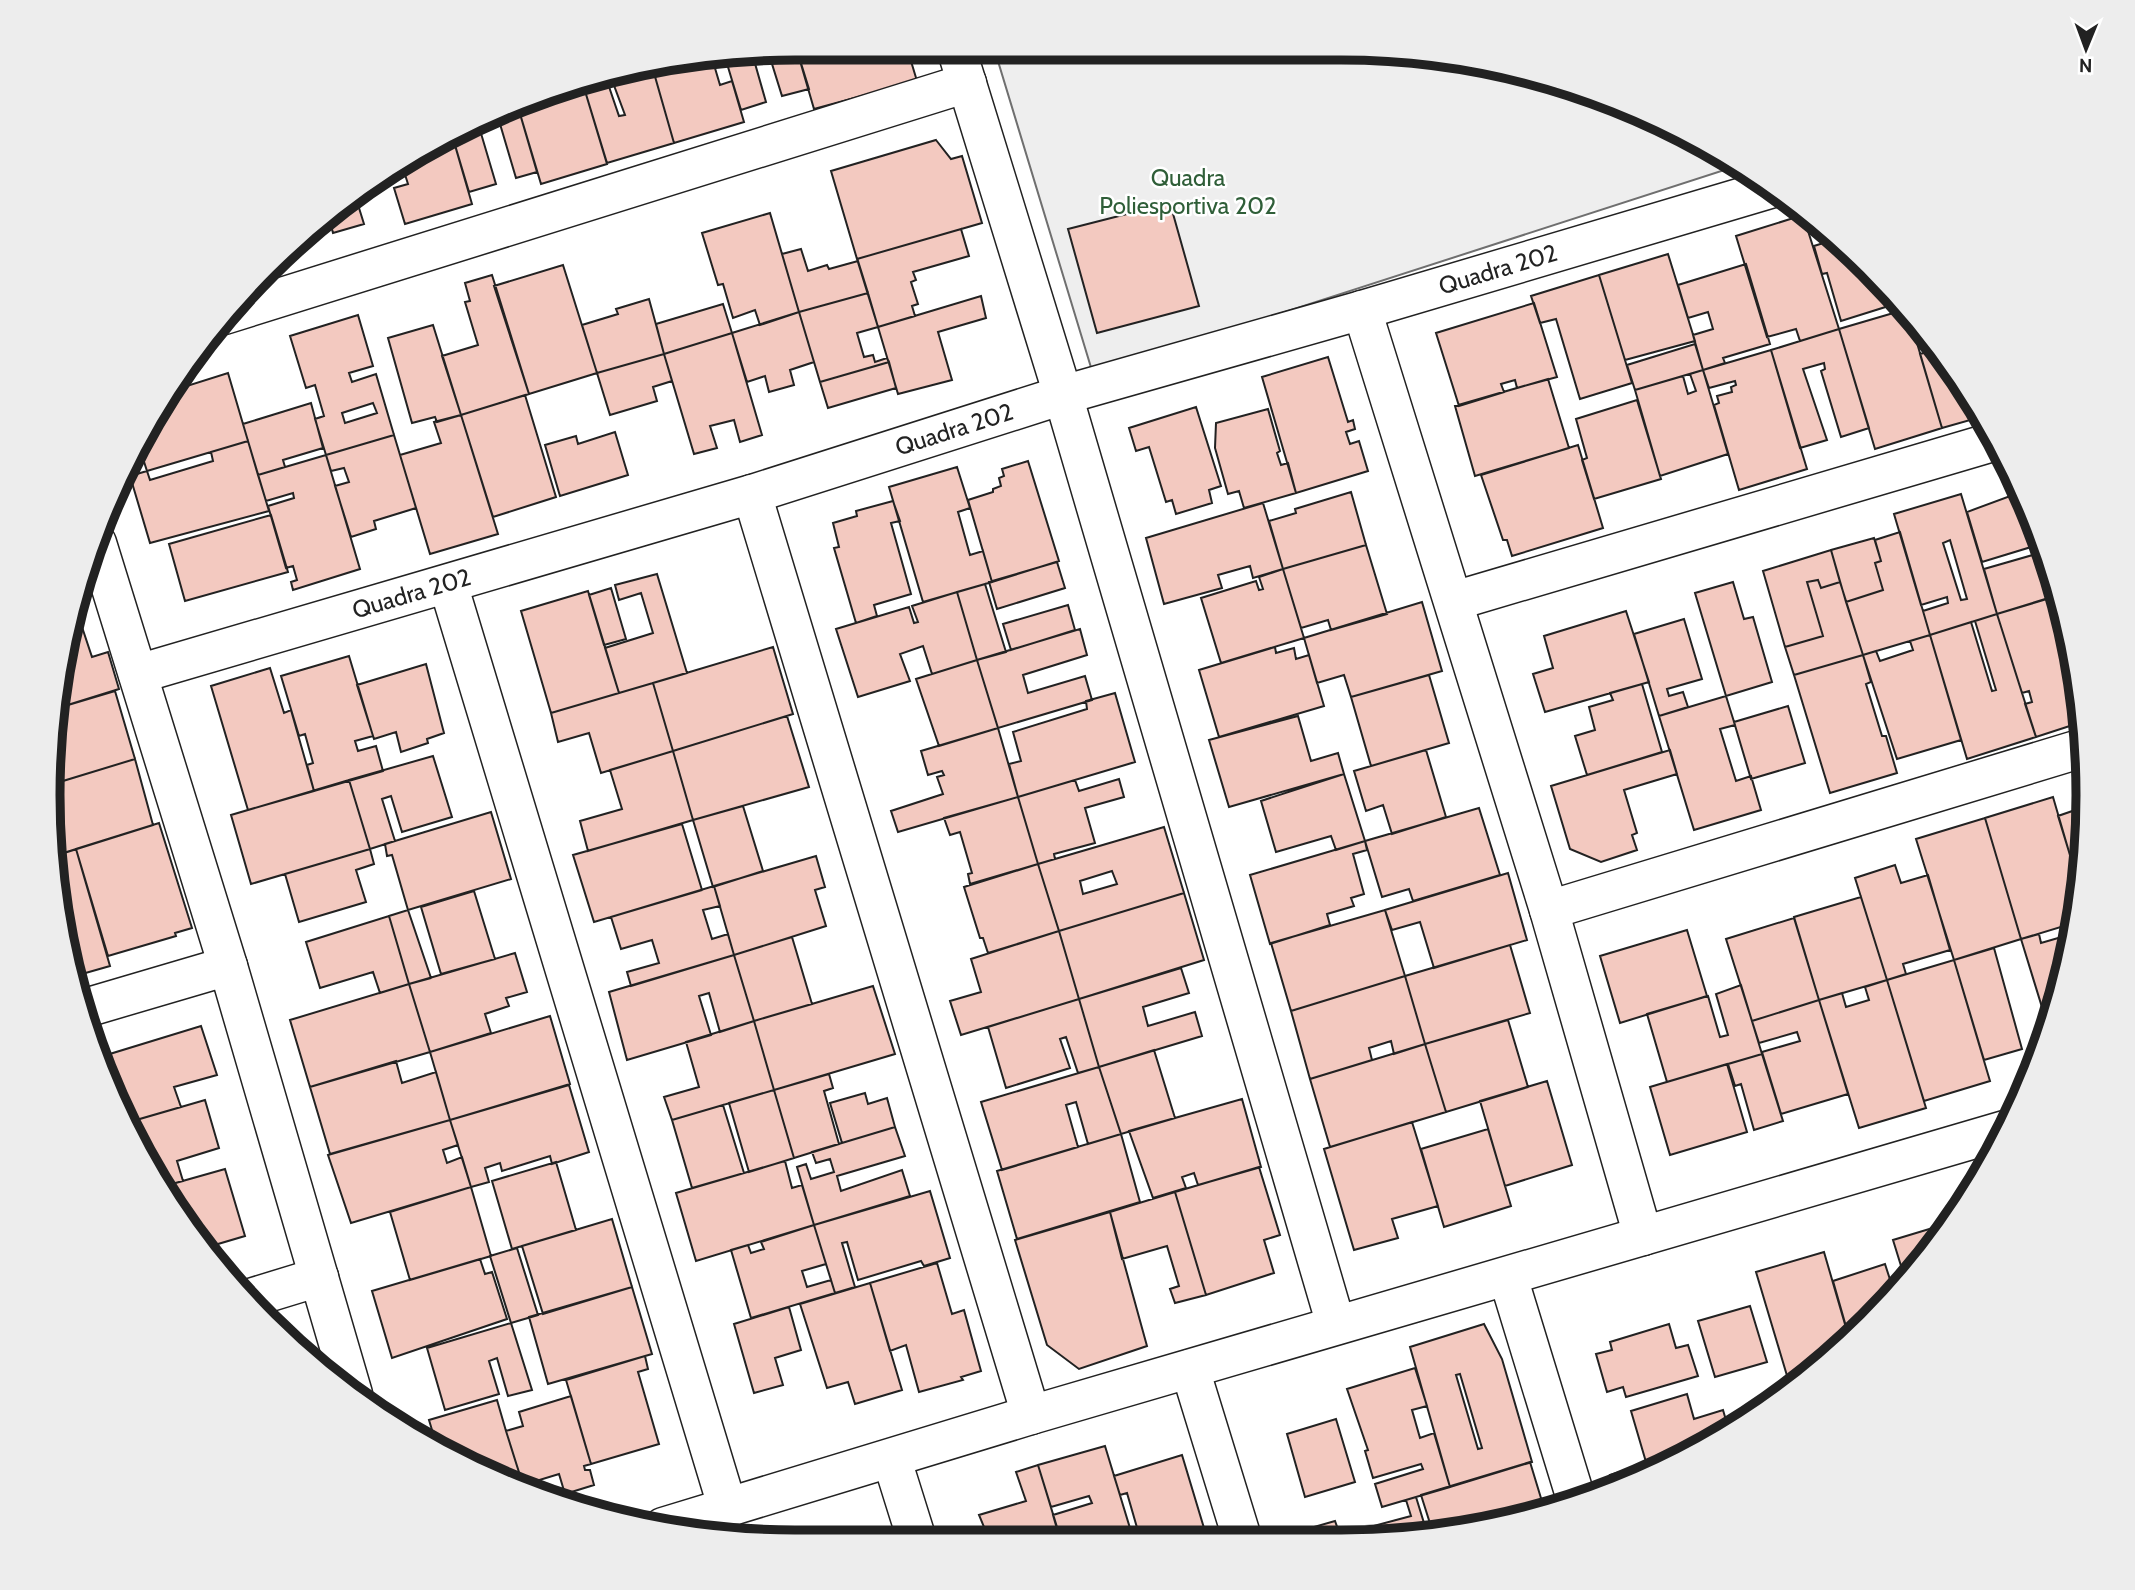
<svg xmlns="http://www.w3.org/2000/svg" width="2135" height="1590" font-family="Cabin,sans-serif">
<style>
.green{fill:#eee;stroke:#6f6f6f;stroke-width:2}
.building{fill:#f3c9c0;stroke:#222;stroke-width:2;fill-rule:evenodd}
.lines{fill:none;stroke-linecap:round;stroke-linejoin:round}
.minor-casing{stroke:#222;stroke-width:41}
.tertiary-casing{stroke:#222;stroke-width:41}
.minor{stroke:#fff;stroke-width:38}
.tertiary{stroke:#fff;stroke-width:38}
.labels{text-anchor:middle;stroke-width:5;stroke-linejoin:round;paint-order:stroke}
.park-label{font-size:24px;fill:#2f5e38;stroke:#fff}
.street-label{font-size:24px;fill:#222;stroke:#fff}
.rim{fill:none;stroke:#222;stroke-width:9}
</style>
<rect width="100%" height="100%" fill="#fff"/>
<path class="green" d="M994,48L1389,49L1533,73L1670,124L1740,165L1093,374Z"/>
<path class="building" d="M796,47L809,89L782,96L768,51Z
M796,47H839L841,53L861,47L907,48L917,81L814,109Z
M752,53L766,102L741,110L725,57Z
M712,58L720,85L732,81L744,122L674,143L652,66Z
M652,66L674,143L607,163L582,81L604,72L619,116L625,115L609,72Z
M582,81L607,164L541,184L518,107Z
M518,107L537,172L516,178L500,124L496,125L480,130L496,184L469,192L452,135Z
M452,135L472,204L405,224L394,188L408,184L401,162L421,148Z
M936,140L951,159L962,156L982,223L857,259L831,171Z
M355,195L364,224L333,233L328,214Z
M1170,203L1199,306L1097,333L1068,229Z
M770,213L799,312L760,325L755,310L733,318L723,284L718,285L702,233Z
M1803,215L1839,329L1800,341L1796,329L1767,337L1736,236Z
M961,229L969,256L913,272L916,280L911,282L918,304L912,306L915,316L878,327L857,259Z
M1836,239L1868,266L1891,292L1895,304L1841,321L1827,273L1822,274L1814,246Z
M801,249L808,271L827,265L829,269L858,261L868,293L799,312L782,254Z
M1668,254L1695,341L1625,360L1599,275Z
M1746,264L1770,344L1723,358L1725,363L1703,370L1693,335L1713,329L1708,312L1688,318L1678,285Z
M563,265L597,373L529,394L494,286Z
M492,275L529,394L461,415L442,356L478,345L465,302L470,301L465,283Z
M1599,275L1632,383L1580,399L1556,319L1540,323L1531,296Z
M868,293L878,327L857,333L864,357L873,355L875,362L887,358L889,362L820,382L799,312Z
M981,296L986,318L938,332L952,380L898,394L878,327Z
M649,299L664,354L597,373L582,325L618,314L616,309Z
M1534,303L1557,377L1517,388L1515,380L1501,384L1504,392L1459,406L1436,333Z
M723,304L732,333L664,354L656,324Z
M1907,309L1942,428L1875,449L1839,329Z
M1907,310L1933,340L1934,341L1918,346Z
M799,312L814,362L790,370L794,385L769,392L765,376L747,382L732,333Z
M358,315L373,366L349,373L352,382L376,374L394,435L326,455L315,419L324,416L315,385L306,388L290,336ZM373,403L377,413L345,423L342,413Z
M433,325L461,415L437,422L435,417L412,423L388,338Z
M1839,329L1869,428L1841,437L1821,371L1825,369L1824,363L1803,369L1827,440L1800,448L1771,350Z
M732,333L762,435L740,442L734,420L710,426L717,448L694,454L664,354Z
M1695,344L1703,370L1635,390L1627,365Z
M1939,349L1981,417L1942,428L1920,354Z
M1771,350L1807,469L1739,490L1714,405L1719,403L1717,396L1732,392L1731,387L1736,385L1735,381L1709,388L1703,370Z
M664,354L672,381L653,387L657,401L610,415L597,373Z
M1328,357L1348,422L1353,420L1355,429L1346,432L1350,444L1359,441L1368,471L1296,493L1262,377Z
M889,362L896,388L828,408L820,382Z
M1703,370L1728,454L1660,476L1635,390L1683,376L1688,394L1696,391L1690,374Z
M228,373L248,441L147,471L138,443L174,390Z
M1548,379L1569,448L1475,476L1455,406Z
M525,395L556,497L493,517L461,415Z
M1637,400L1661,479L1594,499L1582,460L1587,458L1576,419Z
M311,403L323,448L283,460L285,467L258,475L243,424Z
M1196,407L1221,486L1209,490L1212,503L1176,514L1172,500L1166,502L1149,447L1136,451L1129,428Z
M1268,409L1280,451L1277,453L1281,465L1288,463L1296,493L1244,508L1239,491L1228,494L1215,448L1216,423Z
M461,415L498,534L430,554L400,455L441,443L434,422Z
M615,432L628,475L560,496L545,445L576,436L578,444Z
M394,435L416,508L374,521L376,529L351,537L335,486L349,482L344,468L331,471L326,455Z
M248,441L269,511L150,543L130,476L147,471L150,480L213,461L211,452Z
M1578,445L1603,528L1512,556L1507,540H1503L1481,475Z
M326,455L360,569L293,590L291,582L297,580L293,566L286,568L268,506L294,498L293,493L266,501L258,475Z
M1028,461L1059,561L992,582L968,500L993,492V489L1001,486L999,478L1004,476L1002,469Z
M957,467L970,508L958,512L970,555L983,551L992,582L923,602L889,487Z
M1351,492L1366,545L1283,569L1269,521L1296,513L1295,509Z
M2021,492L2041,544L1982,562L1967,512Z
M1961,494L1997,614L1930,635L1923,611L1948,603L1947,597L1921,605L1894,514ZM1950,540L1967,599L1961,600L1943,543Z
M893,501L900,521L891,523L911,594L874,605L877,616L856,623L834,548L839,547L833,523L857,516L856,511Z
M1263,503L1283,569L1253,578L1250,566L1218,575L1222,588L1164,604L1146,538Z
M271,515L288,572L185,601L169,544Z
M1900,532L1930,635L1863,655L1846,602L1883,590L1875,563L1881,561L1875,540Z
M1874,538L1881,561L1875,563L1883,590L1846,602L1831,550Z
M1366,545L1387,614L1331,630L1328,620L1301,628L1283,569Z
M1831,550L1840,582L1821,588L1818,580L1807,582L1823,636L1785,647L1763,571Z
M2043,552L2060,595L1997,614L1984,569Z
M1057,562L1065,588L997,609L989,582Z
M1283,569L1304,638L1221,663L1201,598L1256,581L1259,590L1263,589L1259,577Z
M657,574L687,673L619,693L605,648L653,633L641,593L619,600L615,585Z
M1818,580L1821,588L1840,582L1863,655L1794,675L1785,647L1823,636L1807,582Z
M1733,582L1744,619L1753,617L1772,682L1726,696L1695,593Z
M985,584L1006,652L977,660L957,592Z
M611,588L626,639L604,645L589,595Z
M588,591L619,693L551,713L521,611Z
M957,592L977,660L932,674L923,646L900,654L910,681L858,697L836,629L909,607L914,623L918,622L912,606Z
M2058,595L2082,722L2036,737L2025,704L2032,702L2029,691L2022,693L1997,614Z
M1422,602L1442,671L1351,697L1344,675L1317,683L1304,638Z
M1068,605L1075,630L1011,650L1003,624Z
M1626,611L1649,682L1545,712L1533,674L1553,668L1544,636Z
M77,612L92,657L108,652L119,689L58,708L62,649L74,613Z
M1997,614L2036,737L1967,759L1930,635L1971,622L1992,691L1996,690L1975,621Z
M1684,619L1702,679L1667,689L1669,696L1683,692L1688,707L1659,716L1634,634Z
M1080,629L1087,655L1023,675L1028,693L1085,676L1092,700L998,728L977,660Z
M1930,635L1961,740L1897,759L1863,655L1876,651L1880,661L1913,650L1910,641Z
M773,647L793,714L673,751L653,683Z
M1275,647L1276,653L1294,648L1296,659L1309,655L1324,706L1219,737L1199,670Z
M1863,655L1871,682L1866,684L1882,736H1886L1897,773L1830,793L1794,675Z
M349,656L373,736L355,741L358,751L376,746L383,771L314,791L307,765L313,763L305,734L299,736L281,676Z
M977,660L998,728L939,746L916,679Z
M426,664L444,733L427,739L428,743L401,752L396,732L374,739L357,685Z
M270,668L284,713L291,710L314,791L248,810L211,686Z
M1429,675L1449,743L1371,766L1351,697Z
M653,683L673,751L601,773L589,733L558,742L551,713Z
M1642,684L1662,752L1587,775L1575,736L1595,730L1589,707L1613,700L1610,693Z
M115,691L135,759L53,784L58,708Z
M1115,693L1135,762L1018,797L1009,764L1021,761L1013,732L1087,709L1086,701Z
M1726,696L1735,725L1720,729L1736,781L1751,776L1761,810L1694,830L1659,716Z
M1788,706L1805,763L1751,779L1734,722Z
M787,716L809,787L693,820L673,751Z
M1298,716L1311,761L1338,753L1344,774L1229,807L1209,740Z
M998,728L1018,797L898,832L891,811L943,794L937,777L944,775L942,771L928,775L921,751Z
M1426,750L1446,817L1392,834L1383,805L1366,811L1354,771Z
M1670,750L1677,774L1624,790L1637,833L1632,835L1637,850L1601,862L1570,849L1551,786Z
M673,751L693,820L588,851L580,821L622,809L610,770Z
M433,756L452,817L402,832L391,796L382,799L395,841L370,849L349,780Z
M135,759L153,825L61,854L55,836L49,838L53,784Z
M1344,774L1365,841L1336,850L1331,836L1276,852L1261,801Z
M1119,779L1124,797L1085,808L1095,843L1054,854L1055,859L1038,864L1018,797L1075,780L1079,791Z
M349,780L370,849L251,884L231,815Z
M1018,797L1038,864L970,884L968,874L972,873L960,832L950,835L944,818Z
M2053,797L2081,893L2074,923L2021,939L1985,818Z
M743,806L763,871L713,887L693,820Z
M2084,807L2081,891L2058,816Z
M1479,808L1500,875L1413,901L1409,889L1382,897L1365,841Z
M491,812L511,879L408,910L392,855L387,856L385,844Z
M1985,818L2021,939L1954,960L1916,839Z
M159,823L192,928L175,933L176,936L108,956L76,849Z
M682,824L702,890L594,922L573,855Z
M1164,827L1184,893L1059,931L1038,864ZM1112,871L1117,884L1083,894L1080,881Z
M1365,841L1367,850L1353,854L1364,894L1351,898L1354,906L1327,914L1330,925L1270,944L1250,875Z
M76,849L110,966L75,976L51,857Z
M370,849L374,864L356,870L366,902L299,922L285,874Z
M816,856L825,887L815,890L826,926L734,955L714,886Z
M1038,864L1059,931L988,953L983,938H980L964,887Z
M1895,865L1901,883L1928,875L1950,950L1903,964L1906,974L1887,980L1855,878Z
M1508,873L1527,940L1434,968L1420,922L1392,930L1385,910Z
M714,886L720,906L703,910L712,939L728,934L734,955L631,986L627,972L659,963L652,940L621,949L611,917Z
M474,891L495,959L441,974L421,907Z
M1184,893L1204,960L1079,999L1059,931Z
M1861,897L1887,980L1819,1000L1794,917Z
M408,910L431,978L409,984L389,916Z
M1385,910L1405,976L1291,1011L1271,943Z
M389,916L409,984L380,993L373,972L320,988L306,942Z
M1794,918L1819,1000L1752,1021L1726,939Z
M1687,930L1707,996L1620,1023L1600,956Z
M1059,931L1079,999L961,1035L950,1001L981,992L971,959Z
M2039,934L2041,943L2072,934L2049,1030L2021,939Z
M792,937L812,1004L754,1021L734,955Z
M1510,945L1530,1013L1425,1044L1405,976Z
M1994,948L2022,1049L1984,1060L1954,960Z
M515,953L527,992L506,998L509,1006L485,1014L491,1033L430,1052L409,984Z
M734,955L754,1021L720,1032L709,993L699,996L711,1035L627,1060L609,992Z
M1954,960L1990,1081L1924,1101L1887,980Z
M1181,968L1189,993L1143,1007L1148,1026L1195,1012L1202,1036L1099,1067L1079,999Z
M1405,976L1425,1044L1394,1054L1391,1041L1369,1048L1372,1060L1310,1079L1291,1011Z
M1887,980L1926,1108L1859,1128L1819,1000L1842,993L1846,1007L1869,1000L1865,987Z
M409,984L430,1052L310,1087L290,1020Z
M1741,985L1762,1054L1667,1082L1647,1014L1708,996L1720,1037L1728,1035L1716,994Z
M873,986L895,1054L774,1090L754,1021Z
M1079,999L1099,1067L1078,1073L1066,1037L1060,1039L1070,1068L1006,1088L988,1027Z
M1819,1000L1848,1094L1781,1114L1762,1052L1800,1041L1797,1032L1759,1043L1752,1021Z
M550,1016L570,1084L450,1120L430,1052Z
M1508,1020L1528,1087L1446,1112L1425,1044Z
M754,1021L774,1090L672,1120L664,1097L699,1087L686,1042Z
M201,1026L217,1075L174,1087L181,1107L126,1123L100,1057Z
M1425,1044L1446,1112L1330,1147L1310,1079Z
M1154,1050L1175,1118L1121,1134L1099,1067Z
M1762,1054L1783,1121L1754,1130L1741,1084L1735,1086L1728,1064Z
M396,1061L402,1083L436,1072L450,1120L330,1154L310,1087Z
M1727,1064L1747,1132L1670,1155L1650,1087Z
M1099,1067L1121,1134L1088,1144L1076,1102L1066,1105L1078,1147L1002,1170L981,1102Z
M829,1074L833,1088L824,1091L839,1144L794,1158L774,1090Z
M1547,1081L1572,1165L1505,1186L1480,1101Z
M569,1085L589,1152L552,1164L550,1156L502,1171L500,1163L485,1168L489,1182L471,1187L450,1120Z
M774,1090L794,1158L749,1172L729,1103Z
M865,1093L868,1104L887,1098L895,1127L842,1143L830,1103Z
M1242,1099L1261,1167L1198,1185L1194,1173L1182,1177L1186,1188L1153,1198L1129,1131Z
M205,1100L219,1148L177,1161L183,1181L160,1187L147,1169L126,1123Z
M723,1105L744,1173L692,1188L672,1120Z
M450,1120L458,1145L443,1150L447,1163L462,1157L471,1187L351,1223L328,1155Z
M1412,1122L1438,1206L1392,1219L1398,1238L1354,1250L1324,1149Z
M895,1127L905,1156L837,1176L841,1191L902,1170L910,1196L814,1225L797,1167L806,1164L811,1179L834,1172L830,1159L816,1163L812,1152Z
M1488,1129L1511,1206L1444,1227L1421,1149Z
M1121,1134L1140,1202L1017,1239L997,1171Z
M785,1161L792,1188L802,1185L814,1225L696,1261L676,1193Z
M556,1162L576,1230L512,1249L492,1181Z
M1259,1167L1280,1235L1264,1240L1274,1273L1206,1295L1175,1192Z
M225,1169L245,1236L201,1249L184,1224L172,1184Z
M471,1187L491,1256L410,1280L390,1212Z
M930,1191L950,1258L924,1266L921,1261L858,1280L847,1242L842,1243L855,1287L835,1293L814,1225Z
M1175,1192L1206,1295L1175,1303L1170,1289L1179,1286L1167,1246L1122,1259L1110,1212Z
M1110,1212L1147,1346L1079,1369L1047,1345L1015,1240Z
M612,1219L632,1287L543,1314L522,1246Z
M1949,1223L1906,1282L1893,1240Z
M814,1225L826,1264L802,1271L807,1287L831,1280L835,1293L751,1318L731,1250L748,1245L751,1253L764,1249L761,1242Z
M517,1248L538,1315L511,1323L490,1256Z
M1824,1252L1849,1338L1814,1370L1788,1379L1756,1272Z
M480,1259L485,1274L492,1272L507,1319L392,1358L372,1291Z
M937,1263L952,1314L964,1310L981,1371L961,1377L963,1380L919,1392L906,1345L890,1351L870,1283Z
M1885,1264L1895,1295L1849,1337L1833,1281Z
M870,1283L902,1390L855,1404L848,1382L827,1388L800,1304Z
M632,1287L652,1354L548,1384L529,1317Z
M1750,1306L1767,1362L1715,1377L1698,1321Z
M789,1307L801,1350L775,1358L783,1385L754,1393L734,1324Z
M511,1323L532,1390L508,1396L497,1358L489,1361L499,1394L445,1410L427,1348Z
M1484,1324L1502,1359L1532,1462L1450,1487L1410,1347ZM1460,1374L1482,1448L1478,1449L1456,1375Z
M1669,1324L1676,1348L1688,1345L1698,1376L1626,1397L1623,1387L1607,1392L1596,1354L1612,1350L1610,1342Z
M645,1356L648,1369L638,1372L659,1444L591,1464L566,1380Z
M1415,1368L1427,1406L1412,1410L1420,1438L1434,1433L1450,1487L1382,1507L1375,1484L1423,1469L1421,1464L1373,1478L1365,1451L1368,1450L1347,1389Z
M1687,1394L1694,1419L1723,1410L1728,1427L1690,1449L1646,1462L1631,1411Z
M571,1396L591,1464L584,1466L585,1470H590L594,1485L565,1494L559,1474L523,1485L506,1431L523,1426L519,1412Z
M497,1400L506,1431L523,1485L438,1450L429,1420Z
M1336,1419L1355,1482L1305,1497L1287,1434Z
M1105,1446L1133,1538L1060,1539L1053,1515L1092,1503L1089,1496L1051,1507L1038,1465Z
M1182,1455L1207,1538H1140L1127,1493L1120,1495L1114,1476Z
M1680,1455L1650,1472L1648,1464Z
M1530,1462L1544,1508L1434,1536L1421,1495Z
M1038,1465L1060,1537L989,1539L979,1515L1026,1501L1016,1472Z
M1639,1466L1642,1476L1615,1489L1610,1475Z
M1416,1497L1428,1536L1302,1537L1300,1531L1335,1521L1340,1535L1411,1516L1406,1500Z"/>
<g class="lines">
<defs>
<g id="minor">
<path d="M956,48L1063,395L1336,1325"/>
<path d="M1362,310L1549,910L1643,1236"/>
<path d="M224,315L967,83"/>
<path d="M752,494L1031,1415"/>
<path d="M97,543L228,966L353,1394"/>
<path d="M448,584L728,1509"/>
<path d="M1454,601L1996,441"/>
<path id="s1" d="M138,674L752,494L1063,395L1362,310L1773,188"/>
<path d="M1549,910L2086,747"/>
<path d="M82,1009L228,966"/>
<path d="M1508,1277L1576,1499"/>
<path d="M247,1299L319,1277"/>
<path d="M1190,1369L1242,1538"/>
<path d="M892,1460L917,1540"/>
</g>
<path id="tertiary" d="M663,1527L1031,1415L2005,1130"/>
</defs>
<use href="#minor" class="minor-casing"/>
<use href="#tertiary" class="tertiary-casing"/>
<use href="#minor" class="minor"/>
<use href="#tertiary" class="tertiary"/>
</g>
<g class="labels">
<g class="park-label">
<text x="1188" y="186">Quadra<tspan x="1188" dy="28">Poliesportiva 202</tspan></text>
</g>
<g class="street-label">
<text dy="8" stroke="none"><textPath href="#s1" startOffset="1419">Quadra 202</textPath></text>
<text dy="8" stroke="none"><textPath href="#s1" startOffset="852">Quadra 202</textPath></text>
<text dy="8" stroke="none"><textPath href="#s1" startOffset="285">Quadra 202</textPath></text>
</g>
</g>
<path d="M0 0H2135V1590H0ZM795 60H1341A735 735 0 0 1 2076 795V795A735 735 0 0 1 1341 1530H795A735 735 0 0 1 60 795V795A735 735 0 0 1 795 60Z" fill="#ededed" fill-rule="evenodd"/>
<path class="rim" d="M795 60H1341A735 735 0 0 1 2076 795V795A735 735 0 0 1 1341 1530H795A735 735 0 0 1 60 795V795A735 735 0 0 1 795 60Z"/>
<g transform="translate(2086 49) rotate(181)" stroke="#ffffff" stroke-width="5" paint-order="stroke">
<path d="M0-5L12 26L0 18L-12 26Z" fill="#222222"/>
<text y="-10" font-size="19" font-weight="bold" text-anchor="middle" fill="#222222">N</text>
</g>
</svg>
